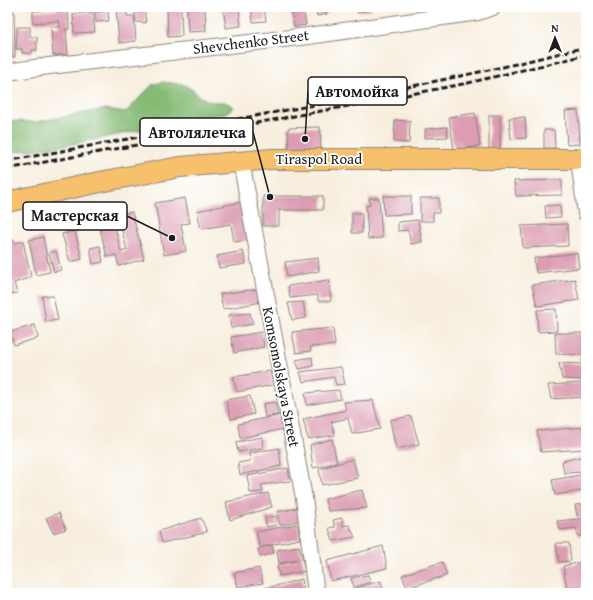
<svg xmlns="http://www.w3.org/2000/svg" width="593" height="600" font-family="'Gentium Book Plus',serif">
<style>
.forest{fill:#86bb76;stroke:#516c49}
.building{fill:#dc9db3}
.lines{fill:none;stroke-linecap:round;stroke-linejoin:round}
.minor-casing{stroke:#8a857d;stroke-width:18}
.major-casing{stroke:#8a857d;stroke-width:22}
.minor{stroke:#fff;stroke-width:16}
.major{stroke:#f7c06c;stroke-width:20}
.rail{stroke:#1c1c1c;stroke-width:3;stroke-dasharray:6 3;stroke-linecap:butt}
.labels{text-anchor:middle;stroke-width:3.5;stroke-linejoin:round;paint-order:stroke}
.street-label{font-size:15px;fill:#1c1c1c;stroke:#fff}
.leader{fill:none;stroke:#1c1c1c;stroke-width:1.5}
.callout-dot{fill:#1c1c1c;stroke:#fff;stroke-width:1.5}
.callout{fill:#fff;stroke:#1c1c1c;stroke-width:1.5}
.callout-label{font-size:16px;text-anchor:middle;font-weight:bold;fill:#1c1c1c}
</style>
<rect width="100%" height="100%" fill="#fff"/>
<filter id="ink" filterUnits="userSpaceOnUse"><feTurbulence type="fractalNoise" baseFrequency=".025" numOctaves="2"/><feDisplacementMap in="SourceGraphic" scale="8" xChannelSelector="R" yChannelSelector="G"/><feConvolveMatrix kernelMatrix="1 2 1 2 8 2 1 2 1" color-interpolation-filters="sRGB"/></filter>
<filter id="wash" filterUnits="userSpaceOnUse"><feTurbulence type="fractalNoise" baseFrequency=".012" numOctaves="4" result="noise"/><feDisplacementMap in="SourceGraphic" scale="16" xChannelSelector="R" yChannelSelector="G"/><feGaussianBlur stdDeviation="0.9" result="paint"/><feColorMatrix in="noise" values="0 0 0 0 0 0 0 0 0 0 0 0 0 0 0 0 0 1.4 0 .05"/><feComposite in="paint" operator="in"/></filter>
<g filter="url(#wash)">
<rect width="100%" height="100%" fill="#f7eede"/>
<path class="forest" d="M162,82L182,84L190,88L201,97L211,102H225L234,107L225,113L67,145L7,153V121L36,122L105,109L126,112L152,85Z"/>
<g id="blocks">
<path class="building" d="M57,7H68L69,29H66L68,55H53L51,27H60L59,21L33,23V11L57,10Z
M116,7H127V16H134L136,41L119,43Z
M134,7H144L146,23L136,22Z
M167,7H181L182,36L168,37Z
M187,7H205L206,31L188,32Z
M223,7H239L241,26L226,28Z
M251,7H264L266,21L253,22Z
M266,7H282L283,9L266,11Z
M290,7H303L306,25L294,27Z
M315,7H326L327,14L317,16Z
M356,7H370L371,10L357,12Z
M7,11H14L15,57H7Z
M108,11L109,21L96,22L95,12Z
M93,12L95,32L74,33L73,14Z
M17,27H30V37H37V50H32V53H22V49H16Z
M578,110L580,144L567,145L565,111Z
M475,113L480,146L454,150L449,117Z
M489,115H500V149H489Z
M525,117L526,138L511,139L509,118Z
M395,120L410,121L409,143L394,142Z
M320,127L321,150L289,151L288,128Z
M447,127L448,137L425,138V129Z
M544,130H554L555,148H544Z
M562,180V195L516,196L514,181Z
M263,196H323V210H279V226H263Z
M383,196H411V214L384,215Z
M185,198L190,223L181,224L186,251L164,255L155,203Z
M369,198H379L382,238L368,239L366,206L370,205Z
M420,198H439V213H433V221H420Z
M242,202L249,240L234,242L231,224L201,229L197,211Z
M560,205L561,217L546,218L545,206Z
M132,212L144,259L119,266L116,255L107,257L100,229L115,226L121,252L127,250L118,215Z
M352,213H362V233H352Z
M418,220L422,242L411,244L408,230L398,231V222Z
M567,224L568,246L523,248L521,226Z
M75,231L82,259L70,262L62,234Z
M43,237L50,272L36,275L29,240Z
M14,240V243L23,241L31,277L14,283L17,293L7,295V242Z
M100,246L103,262L93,264L90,248Z
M56,251L61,270L54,272L49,253Z
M243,251L246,264L219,268L217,256Z
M577,253L579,268L536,273L534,258Z
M318,258L319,271L287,277L285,262Z
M575,279L579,300L537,306L532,285Z
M329,280L331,301H318V295L290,298L288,286Z
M259,289L262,302L223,309L220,294Z
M42,296H53L58,320L46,322Z
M303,302L306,318L292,320L288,303Z
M556,309L557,331L538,332L537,310Z
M250,313L253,324L231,328L229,315Z
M35,325L38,338L14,345L10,332Z
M333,328L335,345L310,347L311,351L296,353L292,332Z
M262,332L264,347L234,353L231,337Z
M555,333H583L584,355L556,354Z
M312,357L313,366L299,369L296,360Z
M582,359H586V380L562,379L559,363L582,364Z
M341,367L345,384L336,385L334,377L303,382L300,372Z
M270,371L273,385L237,392L233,377Z
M583,383L585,397L551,399L548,385Z
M339,390L341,399L307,405L305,393Z
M250,396L254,414L231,419L226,400Z
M373,400L380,429L352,434L348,418L331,422L335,435L308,439L303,419L346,410L344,402Z
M275,402L278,415L265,417L263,404Z
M280,415L284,429L240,438L238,424Z
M411,416L419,444L396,449L390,420Z
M586,427V449L541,452L537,431Z
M262,437L263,448L238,452L236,442Z
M332,439L337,463L313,468L310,445Z
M279,448L281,466L240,475L238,463L250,461L249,453Z
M586,456V472L564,473L562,461Z
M353,459L358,478L322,485L319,469Z
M288,468L290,481L261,485L263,492L250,493L247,476Z
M586,474V490L555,495L552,480Z
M362,490L367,508L328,511L325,499Z
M268,493L272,507L230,520L226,502Z
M586,504V515L577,516L575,505Z
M301,507L304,520L280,525L277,512Z
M59,513L66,529L53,533L46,518Z
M276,516L277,525L267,527L265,518Z
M201,518L207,532L162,543L159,531Z
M342,518L343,526L349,525L355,537L333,541L329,528L335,527L333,520Z
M586,518V535L578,536L576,528L560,530L557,521Z
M297,524L300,539L260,547L256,532Z
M556,543H569L571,561L559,562Z
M272,545L274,553L260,557L258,549Z
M299,546L305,571L279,576L277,565L298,560L279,563L277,550Z
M383,546L387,568L331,581L327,561Z
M586,561V592L568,593L563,566Z
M442,562L447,575L407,588L402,575Z
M259,568L263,583L238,587L234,573Z
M368,575L371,582L354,587L351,578Z
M302,579L304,592L252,593V592Z
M381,581L384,593H339Z"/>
</g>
</g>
<g filter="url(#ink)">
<use href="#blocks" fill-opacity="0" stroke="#8a857d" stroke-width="1"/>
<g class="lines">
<defs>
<path id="minor" d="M7,72L49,66L308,36L478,12L493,7
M579,159L586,213
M241,161L304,498L316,593"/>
<path id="major" d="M7,202L100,182L180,167L273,159H586"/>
</defs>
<use href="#minor" class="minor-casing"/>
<use href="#major" class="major-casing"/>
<use href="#minor" class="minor"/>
<use href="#major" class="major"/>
<path class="rail" d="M7,161L370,95L503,67L586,47
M7,169L370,102L468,83L586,55"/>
</g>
</g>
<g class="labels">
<g class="street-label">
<text transform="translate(251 42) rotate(-7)" y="5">Shevchenko Street</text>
<text x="319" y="164">Tiraspol Road</text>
<text transform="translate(281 377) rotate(79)" y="5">Komsomolskaya Street</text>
</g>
</g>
<path class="leader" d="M305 139L308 91M270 197L253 132M172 238L127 216"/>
<g class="callout-dot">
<circle cx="305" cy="139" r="4"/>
<circle cx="270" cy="197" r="4"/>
<circle cx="172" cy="238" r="4"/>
</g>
<g class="callout">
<rect x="308" y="77" width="99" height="28" rx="4"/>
<rect x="140" y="118" width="113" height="28" rx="4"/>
<rect x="23" y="202" width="104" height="28" rx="4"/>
</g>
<g class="callout-label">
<text x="357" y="97">Автомойка</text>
<text x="197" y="138">Автолялечка</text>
<text x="75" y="221">Мастерская</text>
</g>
<rect width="593" height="600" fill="none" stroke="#fff" stroke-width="24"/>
<g transform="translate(555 38) rotate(359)" stroke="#ffffff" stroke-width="3" paint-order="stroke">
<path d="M0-3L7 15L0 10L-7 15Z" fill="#1c1c1c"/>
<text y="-6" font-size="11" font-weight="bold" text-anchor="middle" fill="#1c1c1c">N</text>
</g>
</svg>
